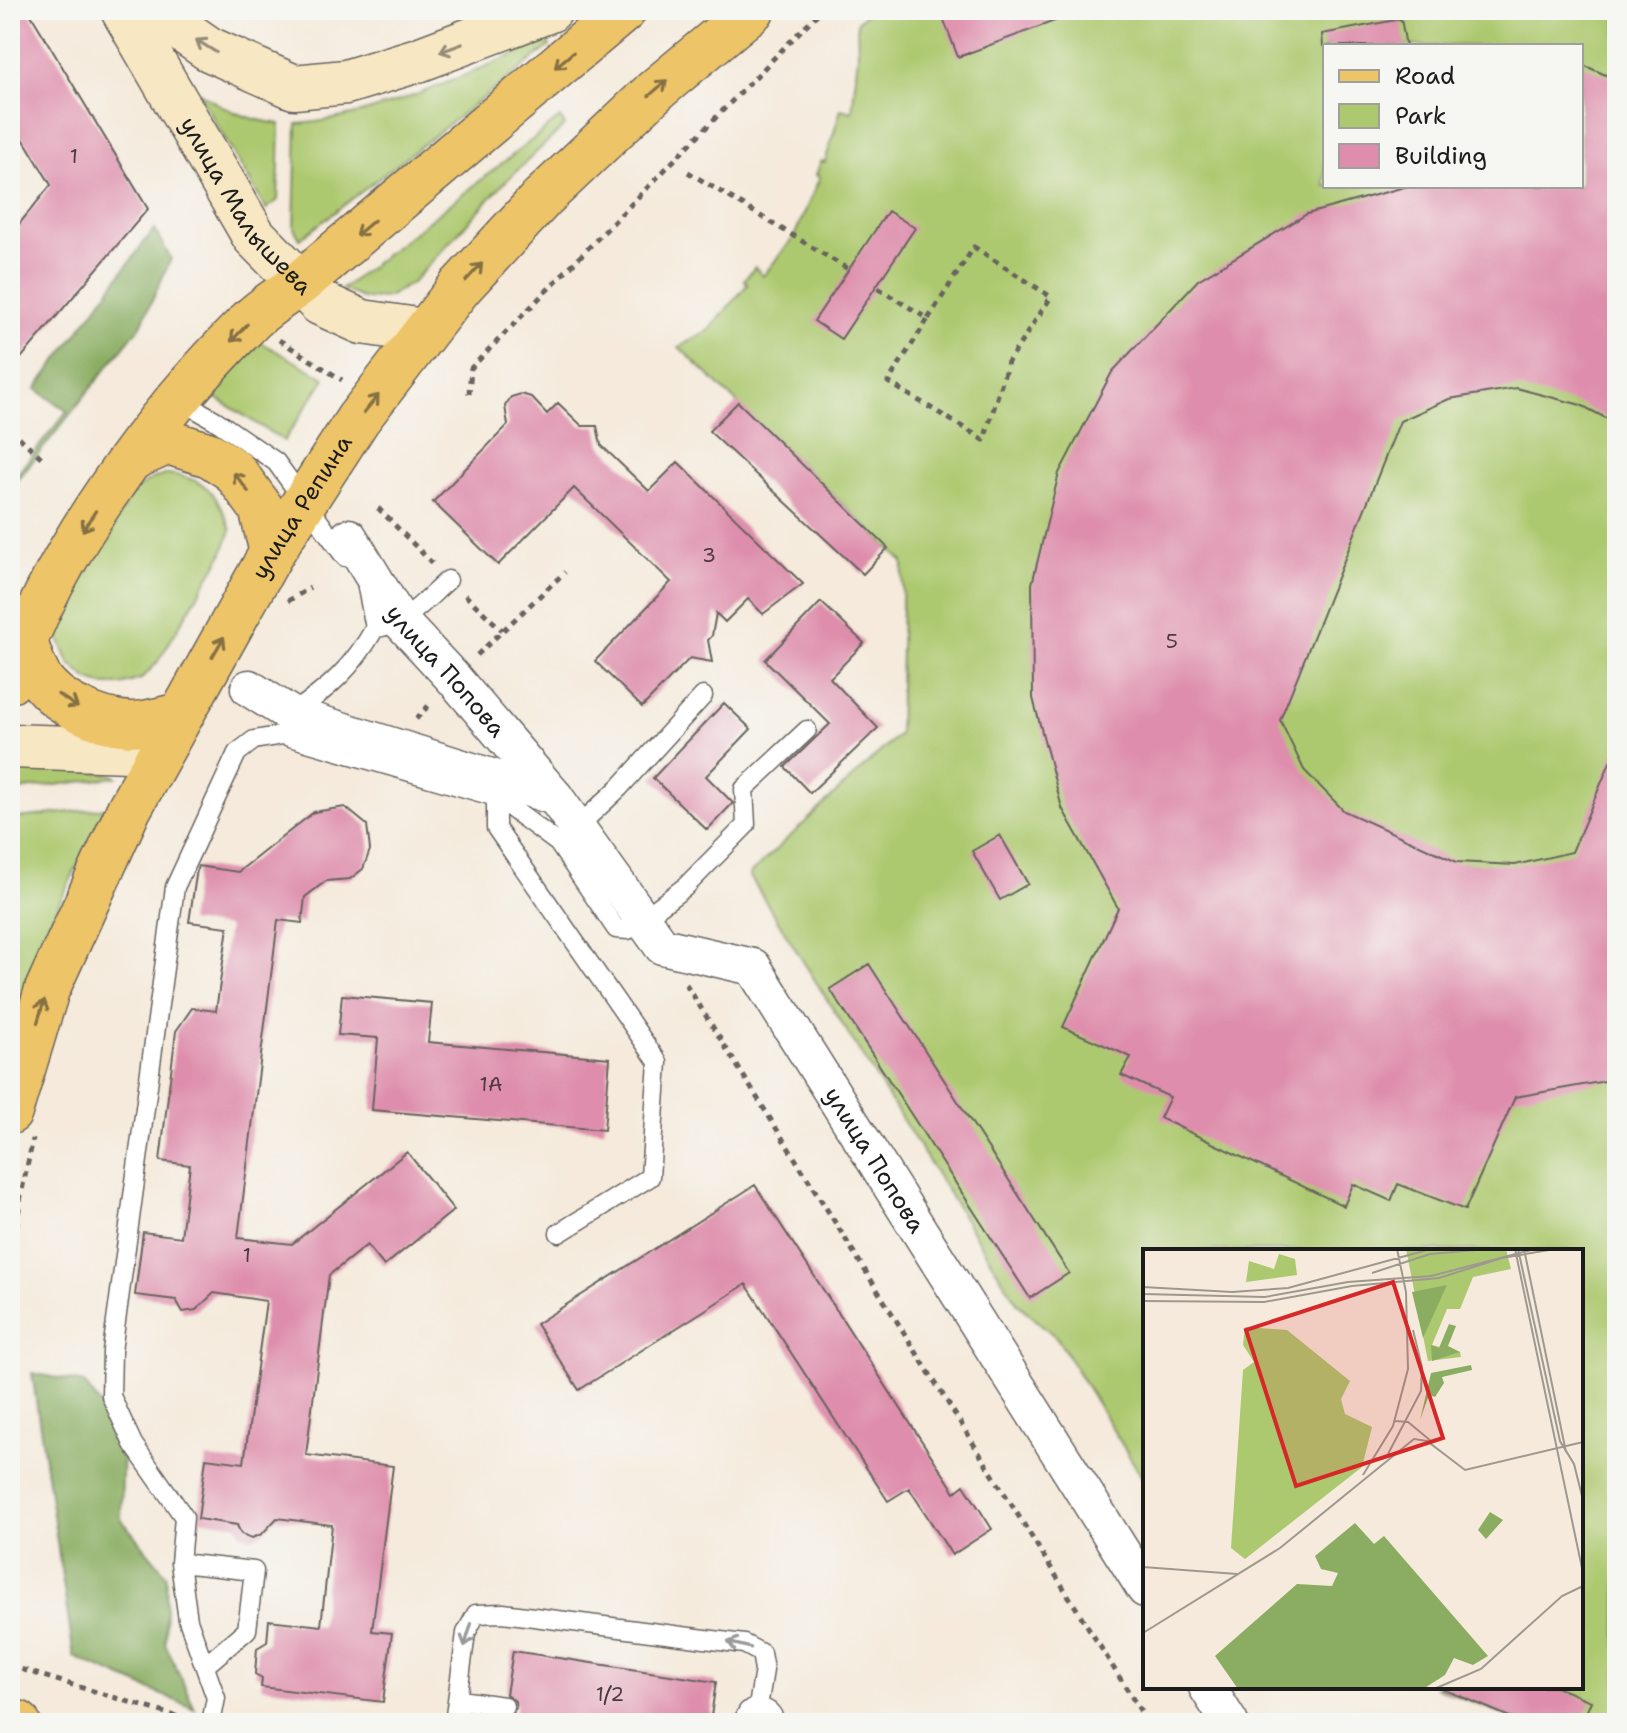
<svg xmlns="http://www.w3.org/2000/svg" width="1627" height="1733" font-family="'Shantell Sans',sans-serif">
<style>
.green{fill:#adc970;stroke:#647246;stroke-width:2;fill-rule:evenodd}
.forest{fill:#8aad62;stroke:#53643f;stroke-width:2}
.building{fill:#de8eac}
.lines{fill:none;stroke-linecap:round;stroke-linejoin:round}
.lane-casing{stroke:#68645f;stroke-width:21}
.street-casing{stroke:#68645f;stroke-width:39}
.secondary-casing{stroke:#68645f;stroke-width:47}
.primary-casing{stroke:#68645f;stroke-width:47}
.path{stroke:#68645f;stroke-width:5;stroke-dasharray:6 6;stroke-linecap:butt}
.lane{stroke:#fff;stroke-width:18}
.street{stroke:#fff;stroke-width:36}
.secondary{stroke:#f8e7c3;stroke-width:44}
.primary{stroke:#eec469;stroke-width:44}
.oneway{stroke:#958c78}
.oneway2{stroke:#857042}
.oneway3{stroke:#999}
.labels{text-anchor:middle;stroke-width:6;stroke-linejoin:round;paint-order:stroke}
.number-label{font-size:20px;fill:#4c3840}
.street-label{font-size:24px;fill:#1c1c1c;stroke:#f6f6f2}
.inset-road{fill:none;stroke:#9e988f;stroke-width:2}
.view{fill:#d62828;fill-opacity:0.15;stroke:#d62828;stroke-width:4}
.inset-edge{fill:none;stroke:#1c1c1c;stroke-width:4}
</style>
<rect width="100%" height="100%" fill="#f6f6f2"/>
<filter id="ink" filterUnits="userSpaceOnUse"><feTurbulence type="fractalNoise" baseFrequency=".0125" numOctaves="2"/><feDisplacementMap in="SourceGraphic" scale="16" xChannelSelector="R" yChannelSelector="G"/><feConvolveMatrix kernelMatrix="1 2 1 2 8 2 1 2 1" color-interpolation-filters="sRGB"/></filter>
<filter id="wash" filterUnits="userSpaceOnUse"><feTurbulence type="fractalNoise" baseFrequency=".006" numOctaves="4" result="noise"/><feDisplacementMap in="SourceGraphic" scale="32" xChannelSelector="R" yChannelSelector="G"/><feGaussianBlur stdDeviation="1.8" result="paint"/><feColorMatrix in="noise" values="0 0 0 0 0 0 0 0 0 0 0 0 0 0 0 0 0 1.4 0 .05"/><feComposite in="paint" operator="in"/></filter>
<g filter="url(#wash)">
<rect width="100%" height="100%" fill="#f5eadb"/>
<path class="green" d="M870,10H1617V1723H1524L1435,1687H1581V1251H1145V1482L1057,1338L1018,1304L749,875L899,734L903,562L679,347L709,330L748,284L744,280L755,267L763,276L794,237L820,177L816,175L821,161L825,162L841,109L852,112L858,54L857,22ZM1325,46H1581V186H1325Z
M547,41L550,46L300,239L294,228L297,124C381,118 468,72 547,41Z
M197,91C224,109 247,120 280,124L278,200L266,209Z
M560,118L565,125L505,182L412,283L388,297L364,299L342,289Z
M260,342L325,378L284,441L210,394Z
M169,474C208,479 217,494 231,530L222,555L157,663L141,679L121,685H103L87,679L69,663L59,639L63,614L133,491L152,479Z
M19,763L112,774L117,777L10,791L12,766Z
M106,808L39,944L10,1028V819Z"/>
<path class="forest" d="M154,229L171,259L141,325L10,490V483L67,411L36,389Z
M32,1373L84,1383L123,1436L121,1519L167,1575L165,1643L195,1709L74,1657Z"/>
<g id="blocks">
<path class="building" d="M10,10H28L148,209L10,371V235L51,185L10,117Z
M956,10H1076V13L958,57L942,15Z
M1401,19L1406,46H1323L1322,34Z
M1581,64L1617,80V424L1581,405L1516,388L1449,399L1400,421L1280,720L1304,770L1344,811L1457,862L1515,865L1572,852L1617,746V1079L1515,1097L1465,1210L1398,1184L1391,1201L1353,1184L1344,1206L1160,1118L1170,1097L1121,1075L1131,1057L1063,1027L1118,908L1062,808L1033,698L1032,584L1059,473L1112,372L1198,280L1307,214L1408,186H1581Z
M888,211L915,228L841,339L814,321Z
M521,394L531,397L547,414L558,403L582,426H597L601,445L649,491L678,462L803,584L763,614L748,599L725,622L716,613L712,636L708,640L712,662L690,658L642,707L595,661L671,582L574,488L498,565L433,502L508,425L505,406L511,397Z
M738,402L888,548L863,574L709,431Z
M821,602L864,643L830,678L878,728L810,793L785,767L830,724L765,660Z
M724,703L751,729L706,776L733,803L707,830L653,778Z
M345,807L367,825L370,850L363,869L350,879L326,881L305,897L302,923L278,920L238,1238L292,1244L407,1152L454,1210L384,1266L367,1245L329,1275L306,1455L393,1466L372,1631L392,1633L383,1702L261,1687L262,1678L255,1674L257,1648L267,1642L269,1620L321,1626L332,1525L277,1518L262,1534L252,1538L241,1534L237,1525L198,1519L206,1458L244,1463L266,1301L214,1293L196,1310L183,1312L176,1300L135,1295L143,1232L181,1237L190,1165L160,1161L176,1031L192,1008L216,1011L228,927L189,922L197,869L198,866L238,872L314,812Z
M1000,835L1028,884L1000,900L972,851Z
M869,964L1069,1273L1030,1298L830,989Z
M342,995L432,1003L428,1042L610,1058L604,1130L372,1110L378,1038L338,1035Z
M755,1185L955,1492L964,1485L992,1529L952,1555L909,1488L888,1501L746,1284L579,1390L536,1324Z
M513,1651L716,1682L710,1723H502V1718L509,1717L516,1708L515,1701L506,1694Z
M1438,1687H1556L1591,1701L1582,1723H1524Z"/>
</g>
</g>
<g filter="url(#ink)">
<use href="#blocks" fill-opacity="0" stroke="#68645f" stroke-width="2"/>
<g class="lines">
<defs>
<path id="lane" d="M178,399L215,420L276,462L345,557
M367,588L375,628
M291,714C329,689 353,667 375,628C404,627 427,598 448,580
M496,797V828L658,1062L650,1177L559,1233
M573,831L619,788L703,696
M180,1563L254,1571L247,1630L206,1665
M456,1710L467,1701L504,1706
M211,1723L216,1698L188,1620L180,1563L184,1517L133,1444L111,1396L112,1351L175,887L237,753L254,740L283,735L496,797L558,843L616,929L628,930L685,887L746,825L744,789L807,730
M454,1723L466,1633L476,1614L503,1613L744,1644L761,1653L764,1670L758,1707
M742,1723L748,1711C760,1706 772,1707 775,1723"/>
<g id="street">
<path id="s1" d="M349,537L400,621L454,679L555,797L662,946L753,967L1145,1589"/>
<path d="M249,688L290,714L555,797"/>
<path d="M1207,1687L1230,1723"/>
</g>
<g id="secondary">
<path id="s2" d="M123,10L254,236L320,303L362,322L424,331"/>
<path d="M163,10L170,22L209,49L294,87L346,82L418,60L550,10"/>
<path d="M10,746L160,751"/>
</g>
<g id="primary">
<path d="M134,457L168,442L210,455L234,471L261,508L272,552"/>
<path d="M24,640C29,651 32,664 38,675C54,703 98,722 130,724C147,724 163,719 179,715"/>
<path d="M10,681C54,550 152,418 250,321C264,307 283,296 299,284L624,10"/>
<path id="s3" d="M10,1112L47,990L129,809L272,552L358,419L460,287L542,198L656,90L752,10"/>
<path d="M10,1721L18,1723"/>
</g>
</defs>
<use href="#lane" class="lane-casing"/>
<use href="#street" class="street-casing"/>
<use href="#secondary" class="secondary-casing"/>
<use href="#primary" class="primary-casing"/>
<path class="path" d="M688,172L848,269
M878,288L928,319L888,382L984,440L1008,362L1051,297L974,247L928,319
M279,340L342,380
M469,394L471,368L821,10
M10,429L43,459
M378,508L432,563
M465,595L502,630
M288,601L310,588
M477,655L565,572
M416,719L431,703
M686,984L1148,1723
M10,1272L21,1195L33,1139
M10,1666L189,1720"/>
<use href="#lane" class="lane"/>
<use href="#street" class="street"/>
<use href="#secondary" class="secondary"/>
<use href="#primary" class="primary"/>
</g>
<defs><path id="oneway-shaft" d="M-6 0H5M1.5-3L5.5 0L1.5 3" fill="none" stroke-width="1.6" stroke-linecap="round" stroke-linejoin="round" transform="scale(2)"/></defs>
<g class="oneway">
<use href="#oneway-shaft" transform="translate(206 46) rotate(-148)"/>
<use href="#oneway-shaft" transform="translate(451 48) rotate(160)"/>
</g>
<g class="oneway2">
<use href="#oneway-shaft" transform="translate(564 60) rotate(140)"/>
<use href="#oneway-shaft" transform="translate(658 88) rotate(-41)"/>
<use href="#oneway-shaft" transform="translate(365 228) rotate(140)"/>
<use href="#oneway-shaft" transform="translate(474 272) rotate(-47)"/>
<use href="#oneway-shaft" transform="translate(239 333) rotate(133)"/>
<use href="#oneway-shaft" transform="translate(371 404) rotate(-51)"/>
<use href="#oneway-shaft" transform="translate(241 482) rotate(-127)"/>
<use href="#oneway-shaft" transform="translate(89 521) rotate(123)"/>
<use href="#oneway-shaft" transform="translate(218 647) rotate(-60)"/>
<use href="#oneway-shaft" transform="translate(68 701) rotate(33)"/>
<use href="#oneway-shaft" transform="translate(41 1011) rotate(-73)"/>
</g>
<g class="oneway3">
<use href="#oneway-shaft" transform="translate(468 1635) rotate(107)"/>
<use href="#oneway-shaft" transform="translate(739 1645) rotate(-166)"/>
</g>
</g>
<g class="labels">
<g class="number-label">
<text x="74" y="163">1</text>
<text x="709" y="562">3</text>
<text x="1172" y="648">5</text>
<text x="491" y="1091">1А</text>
<text x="247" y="1262">1</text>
<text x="610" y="1701">1/2</text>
</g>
<g class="street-label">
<text dy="8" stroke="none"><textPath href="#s2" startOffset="232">улица Малышева</textPath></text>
<text dy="8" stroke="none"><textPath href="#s3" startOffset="674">улица Репина</textPath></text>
<text dy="8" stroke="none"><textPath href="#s1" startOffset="166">улица Попова</textPath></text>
<text dy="8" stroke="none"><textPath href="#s1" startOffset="838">улица Попова</textPath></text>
</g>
</g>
<g transform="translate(1143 1249)">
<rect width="440" height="440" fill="#f5eadb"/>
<path d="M263,0H363L368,20L330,28L317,60H304L289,96L317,103L318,108L285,112ZM136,5L152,10L154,26L103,33L106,12L131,20ZM102,78L144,81L170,102L207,132L198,150L202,165L229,178L219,218L102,310L88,299L100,121L111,113L100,96Z" fill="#adc970"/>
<path d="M304,36L280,89L269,43ZM306,75L313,77L305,97L317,103L289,112L288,96L296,99ZM328,116L329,121L299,128L301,134L292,148L286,146L277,171L288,124ZM347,263L360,271L343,290L335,281ZM212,274L231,295L241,287L345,407L330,416L311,409L302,426L280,440H95L72,407L154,335L189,337L195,324L178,320L172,307Z" fill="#8aad62"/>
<path class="inset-road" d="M372,0L440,324M375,0L417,192L431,215L440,251M381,0L423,203M229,24L287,5L345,0M0,38L89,43L145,39L288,0M0,45L122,48L205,33L288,27L392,0M0,52L121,53L209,37L296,29L359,9L412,0M252,172L265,173L288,192M245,205L278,142L279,118L270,81M220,226L250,177L265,120L263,43L254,0M0,318L94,325M0,384L137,299L271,190L284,192L322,221L440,193M291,440L338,420L419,347L440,337"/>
<path class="view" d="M250,33L300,189L153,237L103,81Z"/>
<rect width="440" height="440" class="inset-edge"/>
</g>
<rect width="1627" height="1733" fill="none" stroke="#f6f6f2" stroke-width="40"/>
<rect x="1323" y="44" width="260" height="144" fill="#f6f6f2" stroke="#9f9f9c" stroke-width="2"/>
<rect x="1339" y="70" width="40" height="12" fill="#eec469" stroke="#9f9f9c" stroke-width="2"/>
<text x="1395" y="84" font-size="24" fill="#1c1c1c">Road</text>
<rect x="1339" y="104" width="40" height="24" fill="#adc970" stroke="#9f9f9c" stroke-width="2"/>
<text x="1395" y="124" font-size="24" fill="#1c1c1c">Park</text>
<rect x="1339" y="144" width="40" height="24" fill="#de8eac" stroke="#9f9f9c" stroke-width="2"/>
<text x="1395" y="164" font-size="24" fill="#1c1c1c">Building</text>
</svg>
